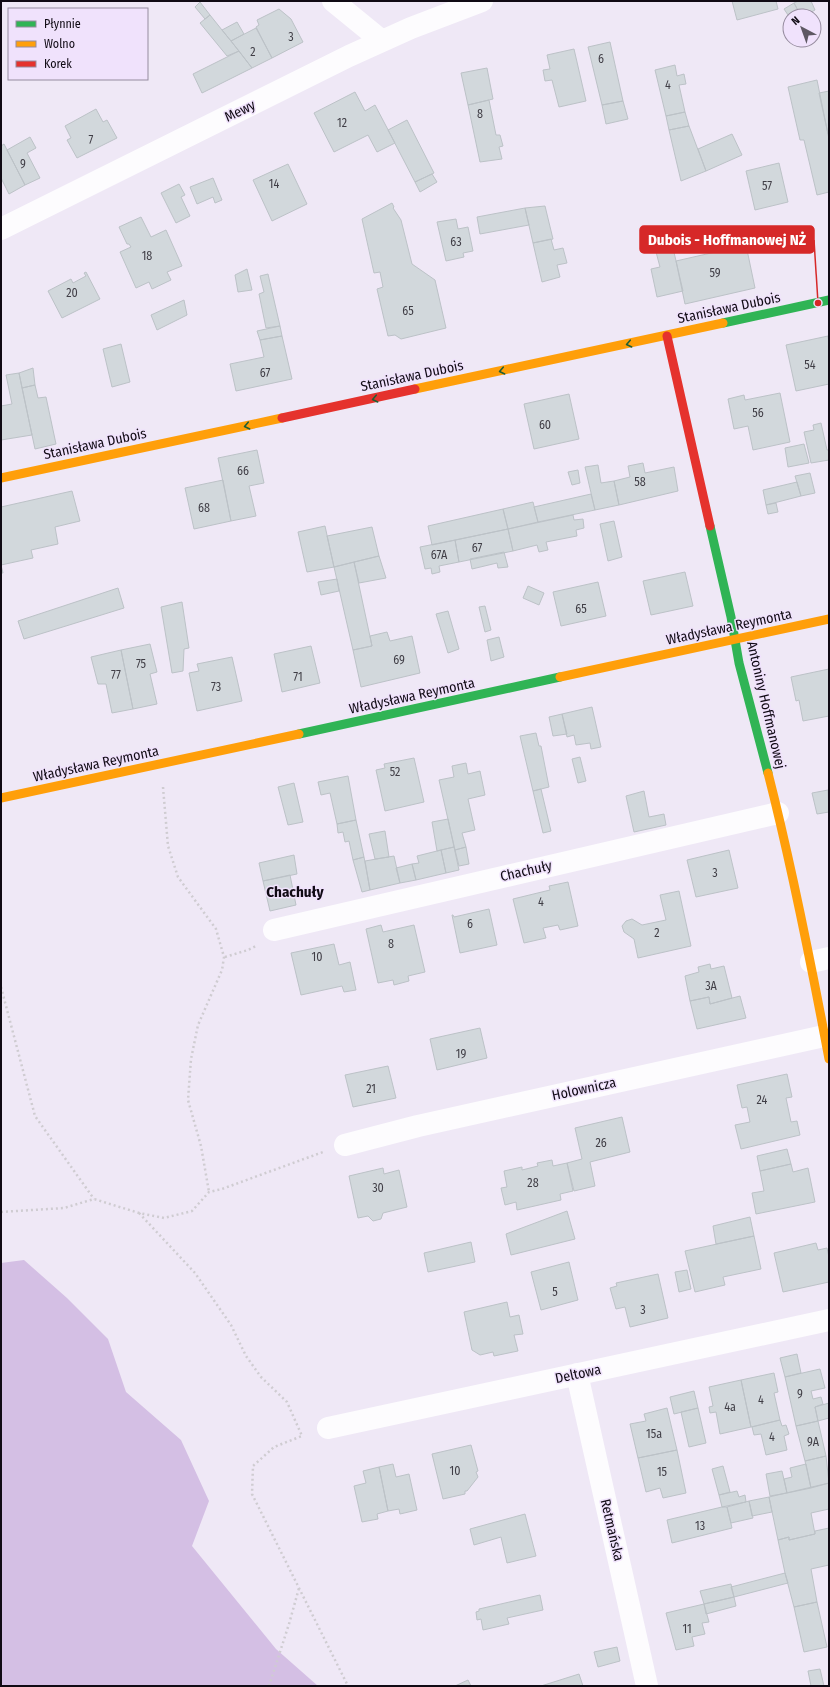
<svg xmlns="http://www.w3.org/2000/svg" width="830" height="1687" font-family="'Fira Sans Condensed',sans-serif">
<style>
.forest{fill:#d4bfe4}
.building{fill:#d2d8dc;stroke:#bcc2c7}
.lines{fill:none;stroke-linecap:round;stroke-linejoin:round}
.path{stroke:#cfccd1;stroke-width:2.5;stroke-dasharray:2 3;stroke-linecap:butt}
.street{stroke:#fdfcfe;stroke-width:22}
.fast{stroke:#30b455;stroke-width:9}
.slow{stroke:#ff9f0a;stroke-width:9}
.jam{stroke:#e5322d;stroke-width:9}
.oneway{stroke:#205f34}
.labels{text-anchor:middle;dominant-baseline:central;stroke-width:3;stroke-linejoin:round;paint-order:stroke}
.number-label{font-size:12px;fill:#403e46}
.street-label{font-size:14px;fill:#100a14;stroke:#f0e2fc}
.neighbourhood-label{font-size:15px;font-weight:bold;fill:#100a14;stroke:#f0e2fc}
.leader{fill:none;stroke:#d62828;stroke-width:1.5}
.callout-dot{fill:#d62828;stroke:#f0e2fc;stroke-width:1.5}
.callout{fill:#d62828;stroke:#d62828;stroke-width:1.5}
.callout-label{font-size:15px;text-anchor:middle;font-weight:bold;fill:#fff}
</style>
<rect width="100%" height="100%" fill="#efe8f6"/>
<path class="forest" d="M24,1260l43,38 41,41 18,53 55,48 28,61 -17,45 84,103 42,37h-315l-2,-5v-418z"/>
<path class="building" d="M732,1h44l2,8 -41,11z
M798,1h13l4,9 -11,6h-3l-7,-13z
M200,2l10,13 -5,4 -10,-12z
M794,3l7,13h-11v2l-6,-9z
M279,9l12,10 12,23 -31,16 -16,-31 3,-2 -2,-5z
M210,15l12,15 17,21 -12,5 -27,-33z
M237,22l7,12 -13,7 -9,-11z
M256,28l16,30 -20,10 -21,-27z
M610,42l13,59 -21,4 -14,-58z
M574,49l12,52 -27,6 -7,-27 -7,1 -2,-11 7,-1 -3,-14z
M239,51l13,17 -50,25 -9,-19z
M675,65l2,11 7,-2 2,10 -7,1 6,27 -19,4 -11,-46z
M487,68l6,31 -25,6 -7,-32z
M817,80l12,59v53l-12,3 -13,-55h-4l-12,-53z
M829,91v43h-1l-9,-41z
M355,92l10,19 10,-6 20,38 -18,9 -9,-17 -34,17 -20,-39z
M489,100l7,35h4l3,11 -4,1 3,12 -22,3 -12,-57z
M623,101l5,18 -22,5 -4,-19z
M96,109l7,13 4,-2 10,18 -40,20 -10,-18 4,-2 -6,-12z
M685,112l4,14 -20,4 -3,-14z
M407,120l27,53 -19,9 -27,-52z
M689,126l17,45 -25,10 -12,-51z
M732,134l10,21 -36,16 -8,-22z
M30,137l6,11 -9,5 13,25 -15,7 -18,-35z
M4,144l21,41 -16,9 -8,-16v-32z
M779,163l9,39 -33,8 -9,-39z
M288,164l19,40 -35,17 -19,-41z
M432,174l5,8 -17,10 -5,-10z
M213,178l9,22 -7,3 -2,-6 -16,7 -7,-17z
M179,184l6,11 -4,2 9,19 -14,7 -15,-30z
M392,203l2,4 -1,1 8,12 11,44 23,16 11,48 -45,11 -6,-4 -7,1 -11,-47 6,-2 -3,-15 -6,1 -12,-54z
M545,206l8,33 -20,4 -8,-35z
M525,208l4,17 -49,9 -3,-17z
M141,217l10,20 15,-7 16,36 -15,6 4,8 -19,9 -3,-7 -13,6 -16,-36 11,-5 -2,-3h-2l-8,-17z
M456,219l2,10 10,-2 5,24 -10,2 1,4 -18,4 -9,-39z
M551,239l3,11 9,-2 4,15 -10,2 3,12 -18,5 -9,-39z
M746,245l9,43 -70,16 -9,-43z
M673,248l10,43 -26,6 -6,-28 9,-2 -4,-15z
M247,269l5,21 -14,2 -3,-17z
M86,272l14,27 -38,19 -14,-27 23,-12 2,4 13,-7 -2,-3z
M268,274l12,52 -14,2 -7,-34 5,-2 -4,-16z
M184,300l3,15 -30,15 -6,-15z
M280,326l2,10 -22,4 -3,-9z
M282,336l10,43 -56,12 -6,-27 34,-7 -4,-17z
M828,336l1,7v41l-33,7 -10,-46z
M121,344l9,38 -18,5 -9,-38z
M33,368l2,17 -13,3 -3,-15z
M19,373l13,62 -31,5v-34l11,-2 -6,-29z
M35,385l3,13 8,-1 10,47 -21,5 -13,-61z
M780,393l10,49 -37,8 -5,-24 -14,3 -6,-30 16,-4 1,5z
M569,394l10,45 -45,10 -10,-45z
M821,423l6,27h2v10l-18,3 -7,-31 10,-2 -1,-5z
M804,444l5,19 -21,4 -3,-19z
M257,450l7,33 -15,3 7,30 -25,5 -13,-63z
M643,463l2,10 29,-6 4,24 -59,14 -5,-24 16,-4 -2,-11z
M598,465l3,18 13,-2 5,24 -24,5 -10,-43z
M578,470l2,13 -8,2 -4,-13z
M810,473l5,20 -14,3 -6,-20z
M223,480l8,41 -37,8 -9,-41z
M797,482l4,14 -35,9 -3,-15z
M72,491l8,30 -25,6 3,17 -27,6 2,8 -32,7 2,8h-2v-66z
M591,494l4,16 -57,12 -4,-15z
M533,502l5,20 -30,7 -5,-20z
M776,503l2,9 -10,2 -2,-9z
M503,509l5,20 -76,16 -4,-19z
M573,515l1,5 9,-1 1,9 -8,2 1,6 -31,6 2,8 -9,2 -2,-7 -24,6 -5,-22z
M614,521l8,36 -14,4 -8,-37z
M325,526l9,41 -27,5 -9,-40z
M372,527l7,29 -45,11 -7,-31z
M508,529l5,22 -54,11 -4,-22z
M455,540l4,22 -20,4 1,6 -8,2 -1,-6 -6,1 -5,-22z
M504,552l4,15 -10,1 -1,-5 -25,6 -2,-10z
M379,556l7,22 -27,5 -5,-21z
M354,562l18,84 -19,4 -19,-83z
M685,572l8,34 -42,9 -8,-34z
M337,579l2,12 -18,4 -3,-13z
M598,582l8,34 -45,10 -8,-34z
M528,586l16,7 -5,12 -16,-7z
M118,588l6,20 -100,31 -6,-18z
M182,602l7,46 -5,1 -1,22 -11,2 -11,-66z
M485,606l6,24 -6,2 -6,-25z
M448,611l11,38 -11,4 -12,-39z
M387,632l3,9 22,-5 8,37 -59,14 -8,-37 19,-4 -2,-10z
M499,637l5,20 -13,4 -4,-21z
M150,644l7,28 -7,2 7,30 -24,5 -12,-59z
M311,646l9,37 -38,9 -8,-38z
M121,650l12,59 -21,4 -6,-29h-8l-7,-27z
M232,657l10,44 -45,10 -8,-38 10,-2 -2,-7z
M829,669v47l-26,5 -4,-21 -3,1 -5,-24z
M592,707l9,40 -10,2 -1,-6 -14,2 -2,-10 -7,2 -5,-23z
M562,714l5,20 -14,2 -4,-19z
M536,733l3,13h2l8,41 -16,4 -13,-55z
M580,757l6,24 -8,2 -6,-24z
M414,758l10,44 -39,9 -9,-41 9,-2 -1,-4z
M466,763l2,11 12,-3 5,24 -17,4 7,31 -13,3 4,14 -11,3 -16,-70 15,-3 -2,-11z
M348,776l8,44 -19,4 -7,-31 -9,2 -3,-13z
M294,783l9,39 -15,3 -10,-38z
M541,789l10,42 -8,2 -10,-42z
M828,790l1,22 -12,2 -5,-21z
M644,791l5,26 15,-3 2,11 -32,7 -8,-36z
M448,819l6,28 -17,4 -5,-29z
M356,820l8,37 -11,3 -4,-19 -4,1 -2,-10 -5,1 -1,-9z
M385,831l4,26 -14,2 -6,-25z
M454,847l5,23 -13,3 -5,-23z
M466,847l3,17 -10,2 -4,-16z
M441,850l5,23 -30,7 -4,-16 7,-1 -2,-7z
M729,850l9,38 -42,9 -9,-37z
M294,855l3,19 -34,7 -4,-18z
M394,856l6,27 -30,7 -5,-29z
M364,857l6,33 -8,2 -9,-32z
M412,864l4,16 -16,3 -4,-15z
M290,875l6,30 -26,6 -7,-30z
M568,882l10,44 -18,4 -2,-5 -15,3 3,10 -22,5 -11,-44 37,-9 -1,-4z
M679,891l12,55 -53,12 -4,-19 -10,-7 -2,-6 4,-5 6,-2 10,6 24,-5 -6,-25z
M489,909l8,36 -37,8 -8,-38h1l1,2z
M381,925l2,7 31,-7 11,47 -17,4 1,5 -15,4 -1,-5 -15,3 -12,-54z
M334,944l5,21 11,-3 6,28 -12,2 -2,-6 -41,9 -10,-42z
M710,964l1,5 13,-3 8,32 -22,6 -1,-7 -19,4 -5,-25 14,-4 -1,-5z
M740,996l6,22 -49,11 -7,-28 19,-4 1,7z
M480,1028l7,30 -50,12 -7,-31z
M388,1066l8,32 -43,9 -8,-32z
M787,1074l5,23 -6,1 5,24 6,-1 3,14 -59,14 -6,-24 15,-3 -3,-15 -5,1 -5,-23z
M622,1117l8,35 -40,10 5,24 -21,5 -7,-28 15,-4 -7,-31z
M787,1149l4,15 -31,7 -3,-15z
M552,1160l1,6 14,-3 6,28 -13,3 1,6 -44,10 -1,-8 -11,3 -4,-17 6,-1 -3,-16 18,-4v3l16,-4 -1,-3z
M791,1164l2,8 15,-4 7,34 -59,12 -4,-21 12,-2 -4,-20z
M383,1168l1,6 15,-4 8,37 -24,6 -2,6 -8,2 -5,-5 -10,2 -9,-42z
M567,1211l8,28 -64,16 -5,-21z
M750,1217l4,19 -38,8 -3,-18z
M754,1236l7,33 -38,8 2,8 -30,7 -10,-41z
M471,1242l4,20 -47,10 -4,-19z
M816,1243l2,7 9,-2 2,9v25l-46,10 -9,-39z
M569,1262l9,38 -37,10 -10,-38z
M687,1270l4,19 -12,3 -4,-20z
M658,1274l10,44 -38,9 -5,-20 -9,2 -6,-21 7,-2 -1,-3z
M507,1302l3,15 9,-2 4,19 -9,1 4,16 -24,5 -1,-4 -13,3 -8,-5 -8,-38z
M797,1354l4,19 -16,4 -5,-19z
M820,1369l5,19 -14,3 2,8 8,-2 2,7 -8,3 3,14 -22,5 -11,-49z
M774,1373l4,19 -4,1 6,27 -29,7 -10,-47z
M741,1380l10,47 -31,7 -4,-22 -6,1 -1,-6 4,-1 -4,-19z
M694,1391l4,17 -24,6 -4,-17z
M829,1403v15l-11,3 -3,-14z
M667,1408l10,42 -39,8 -8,-34 16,-3 -2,-7z
M698,1408l8,35 -17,4 -8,-35z
M780,1420l2,6 4,-1 3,9 -5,2 3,14 -21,5 -5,-21 -7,1 -2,-8z
M818,1421l8,35 -21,5 -9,-35z
M471,1445l7,26 -2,1 2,5 -11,14h-2v3l-22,5 -11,-45z
M677,1450l9,43 -23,5 -3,-10 -14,4 -8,-34z
M826,1456l3,27 -18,5 -6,-27z
M393,1464l3,13 13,-3 8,36 -17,4 -1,-5 -11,2 -9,-44z
M806,1464l5,24 -24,5 -3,-14 8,-2 -2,-9z
M723,1466l7,26 -11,3 -7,-26z
M379,1467l9,44 -11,3 1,5 -16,3 -8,-36 12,-3 -3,-12z
M782,1471l5,22 -17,3 -4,-22z
M829,1483v26l-18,4 4,21 -26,6v-3l-11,3 -9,-43z
M737,1491l2,6 6,-2 1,7 -24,5 -3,-12z
M769,1497l3,15 -20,4 -3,-15z
M749,1501l4,17 -22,5 -4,-16z
M722,1507h5l5,21 -60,15 -5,-23z
M525,1514l11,42 -29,7 -6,-26 -27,8 -4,-16z
M829,1528v37l-18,4 6,33 -23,5 -9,-34 -7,-33 11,-3v3l26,-6v-3z
M785,1573l3,10 -54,14 -3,-10z
M731,1584l3,13 -30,7 -4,-13z
M540,1595l3,15 -36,8 2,6 -26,6 -2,-11 -4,1 -1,-8 3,-1v-2z
M734,1597l2,9 -30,8 -2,-10z
M817,1602l10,45 -23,5 -10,-45z
M704,1604l5,18 -7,1 3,11 -13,3 2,9 -18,4 -10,-37z
M617,1647l3,14 -22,6 -4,-15z
M820,1669l4,17h-13l-3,-15z
M579,1674l4,12h-42z
M468,1680l3,6h-16z"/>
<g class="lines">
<path class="path" d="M163,787l5,59 10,31 38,52 8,28 -2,13 -24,55 -7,34 -3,41 13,46 8,46
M225,957l23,-7 8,-4
M1,987l34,129 59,83
M1,1212l63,-4 30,-9 45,14 25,5 28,-7 17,-19 13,-3 101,-37
M139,1213l56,60 36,52 15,31 15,21 26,25 15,34 -28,11 -21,19 -1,28 96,192
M269,1686l20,-62 10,-36"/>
<path class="street" d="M333,1l49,40
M1,229l348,-173 62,-28 71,-27
M274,930l504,-117
M811,962l18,-4
M345,1145l73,-19 406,-90
M577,1374l70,312
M328,1428l501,-108"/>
<path class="fast" d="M723,323l106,-23
M710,526l21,91 8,46 29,110
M299,734l261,-57"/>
<path class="slow" d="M415,389l308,-66
M1,478l281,-60
M560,677l269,-58
M768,773c24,94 43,190 61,286
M1,798l298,-64"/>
<path class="jam" d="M667,336l43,190
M282,418l133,-29"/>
</g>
<defs><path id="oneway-chevron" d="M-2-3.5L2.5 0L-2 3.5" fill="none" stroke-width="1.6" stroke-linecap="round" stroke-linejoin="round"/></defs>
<g class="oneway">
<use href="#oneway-chevron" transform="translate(629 344) rotate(168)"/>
<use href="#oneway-chevron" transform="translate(502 371) rotate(168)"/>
<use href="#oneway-chevron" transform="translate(375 399) rotate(168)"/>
<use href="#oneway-chevron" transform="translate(247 426) rotate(168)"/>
</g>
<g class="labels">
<g class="number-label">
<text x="291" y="37">3</text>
<text x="253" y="52">2</text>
<text x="601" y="59">6</text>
<text x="668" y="85">4</text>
<text x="480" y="114">8</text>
<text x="342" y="123">12</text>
<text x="91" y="140">7</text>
<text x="23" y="164">9</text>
<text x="274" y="184">14</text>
<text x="767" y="186">57</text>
<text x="456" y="242">63</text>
<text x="147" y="256">18</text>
<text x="715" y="273">59</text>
<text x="72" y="293">20</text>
<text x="408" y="311">65</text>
<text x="810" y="365">54</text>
<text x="265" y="373">67</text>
<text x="758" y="413">56</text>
<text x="545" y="425">60</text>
<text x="243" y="471">66</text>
<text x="640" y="482">58</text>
<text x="204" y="508">68</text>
<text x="477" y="548">67</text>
<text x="439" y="555">67A</text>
<text x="581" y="609">65</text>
<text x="399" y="660">69</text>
<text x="141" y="664">75</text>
<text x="116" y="675">77</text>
<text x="298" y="677">71</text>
<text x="216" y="687">73</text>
<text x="395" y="772">52</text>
<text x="715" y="873">3</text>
<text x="541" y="902">4</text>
<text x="470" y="924">6</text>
<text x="657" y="933">2</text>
<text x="391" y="944">8</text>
<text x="317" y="957">10</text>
<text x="711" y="986">3A</text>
<text x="461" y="1054">19</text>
<text x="371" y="1089">21</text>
<text x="762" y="1100">24</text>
<text x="601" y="1143">26</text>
<text x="533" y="1183">28</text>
<text x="378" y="1188">30</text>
<text x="555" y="1292">5</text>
<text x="643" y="1310">3</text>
<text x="800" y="1394">9</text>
<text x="761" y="1400">4</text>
<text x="730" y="1407">4a</text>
<text x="654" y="1434">15a</text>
<text x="772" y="1437">4</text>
<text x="813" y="1442">9A</text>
<text x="455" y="1471">10</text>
<text x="662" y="1472">15</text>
<text x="700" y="1526">13</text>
<text x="687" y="1629">11</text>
</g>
<g class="street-label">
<text transform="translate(240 111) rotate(-26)">Mewy</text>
<text transform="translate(729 308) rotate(-12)">Stanisława Dubois</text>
<text transform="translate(412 376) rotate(-12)">Stanisława Dubois</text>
<text transform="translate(95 444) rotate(-12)">Stanisława Dubois</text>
<text transform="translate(729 627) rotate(-12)">Władysława Reymonta</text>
<text transform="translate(412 696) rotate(-12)">Władysława Reymonta</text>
<text transform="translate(766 705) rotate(77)">Antoniny Hoffmanowej</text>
<text transform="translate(96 764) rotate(-12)">Władysława Reymonta</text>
<text transform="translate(526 871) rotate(-13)">Chachuły</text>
<text transform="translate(584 1089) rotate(-12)">Holownicza</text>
<text transform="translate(578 1374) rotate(-12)">Deltowa</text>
<text transform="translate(612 1530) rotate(77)">Retmańska</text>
</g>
<g class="neighbourhood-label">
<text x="295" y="892">Chachuły</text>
</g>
</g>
<path class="leader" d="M818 303L814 240"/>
<circle class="callout-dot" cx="818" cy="303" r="4"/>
<rect class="callout" x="640" y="226" width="174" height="27" rx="4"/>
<g class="callout-label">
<text x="727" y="245">Dubois - Hoffmanowej NŻ</text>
</g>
<rect width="830" height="1687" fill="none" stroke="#100a14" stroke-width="4"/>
<rect x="8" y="8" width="140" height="72" fill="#f0e2fc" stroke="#968c9f"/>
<rect x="16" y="21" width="20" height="6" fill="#30b455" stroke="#968c9f"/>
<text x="44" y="28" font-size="12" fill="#100a14">Płynnie</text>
<rect x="16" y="41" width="20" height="6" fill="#ff9f0a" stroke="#968c9f"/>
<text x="44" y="48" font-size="12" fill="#100a14">Wolno</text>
<rect x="16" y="61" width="20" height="6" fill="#e5322d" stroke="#968c9f"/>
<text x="44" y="68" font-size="12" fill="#100a14">Korek</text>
<g transform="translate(802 28) rotate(319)"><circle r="19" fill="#f0e2fc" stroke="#968c9f"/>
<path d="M0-3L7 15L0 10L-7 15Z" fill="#5e5863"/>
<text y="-6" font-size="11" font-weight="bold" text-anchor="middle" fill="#100a14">N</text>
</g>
</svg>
